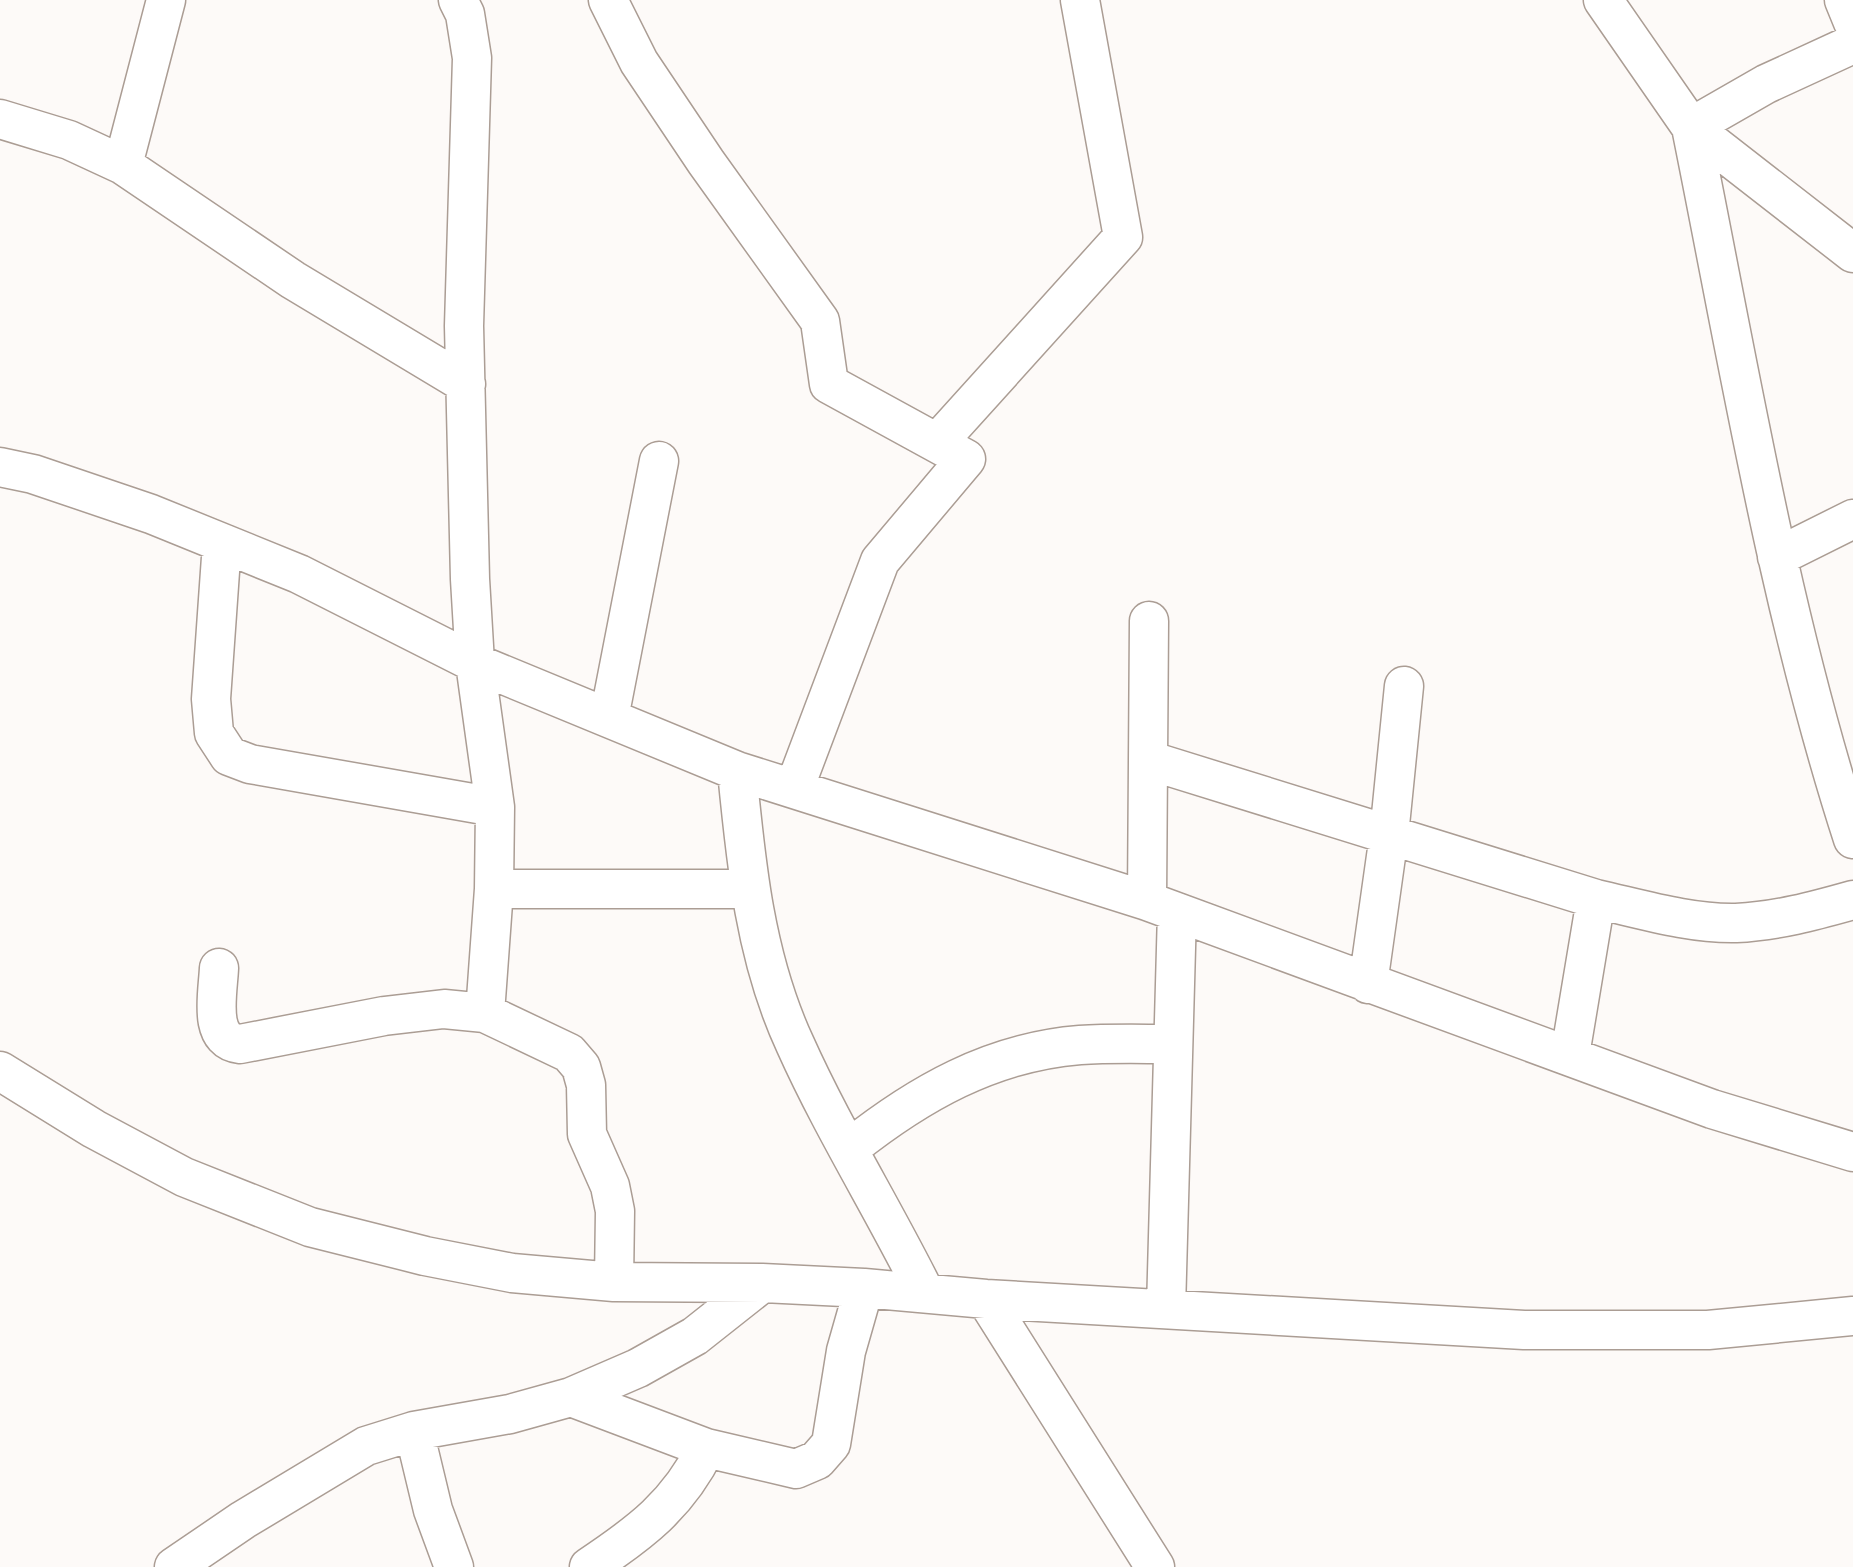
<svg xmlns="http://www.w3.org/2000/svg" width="1853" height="1567" font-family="Barlow,sans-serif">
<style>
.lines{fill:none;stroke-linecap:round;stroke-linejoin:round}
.minor-casing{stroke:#ab9d94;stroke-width:41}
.minor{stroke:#fff;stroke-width:38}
</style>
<rect width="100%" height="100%" fill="#fdfaf8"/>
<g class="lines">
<g class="minor-casing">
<path id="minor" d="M458,0l7,14 7,44 -8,268 6,253 5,84 20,144 -1,82 -9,124
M608,0l31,62 67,100 114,159 9,63 137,75 -86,102 -86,228
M1603,0l88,127 162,126
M1844,0l9,22
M1853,44l-87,40 -75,43c48,238 87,480 162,712
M0,119l69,21 54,25 170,115 173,104
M123,165l43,-165
M937,443l186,-206 -43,-237
M0,467l33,7 118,40 148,60 176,89 262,108 410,130 565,208 141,43
M222,543l-11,156 3,34 15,23 21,8 245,43
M1777,557l76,-38
M609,718l50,-257
M1148,760l448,139c45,10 94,25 140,24 41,-2 78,-12 117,-23
M737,771c9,93 18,187 58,273 38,85 89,166 130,249
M494,889h254
M1147,901l2,-280
M219,968c-1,25 -12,73 21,76l144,-28 60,-7 41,4 84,40 12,14 5,18 1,49 23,52 5,25 -1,71
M1368,984l21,-149 15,-149
M1570,1055l26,-156
M0,1071l94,58 90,48 126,50 115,29 87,17 102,9 148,1 102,5 122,11 538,31h184l145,-14
M850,1148c68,-54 141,-96 230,-103 30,-2 61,-1 91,-1
M986,1299l169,268
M1166,1309l11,-397
M571,1397l135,51 90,21 21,-9 14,-16 15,-93 18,-63
M414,1431l19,79 21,57
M174,1567l69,-47 123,-74 48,-15 96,-17 61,-17 67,-29 57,-32 67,-53
M589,1567c51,-34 89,-62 117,-119"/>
</g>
<use href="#minor" class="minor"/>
</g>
</svg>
